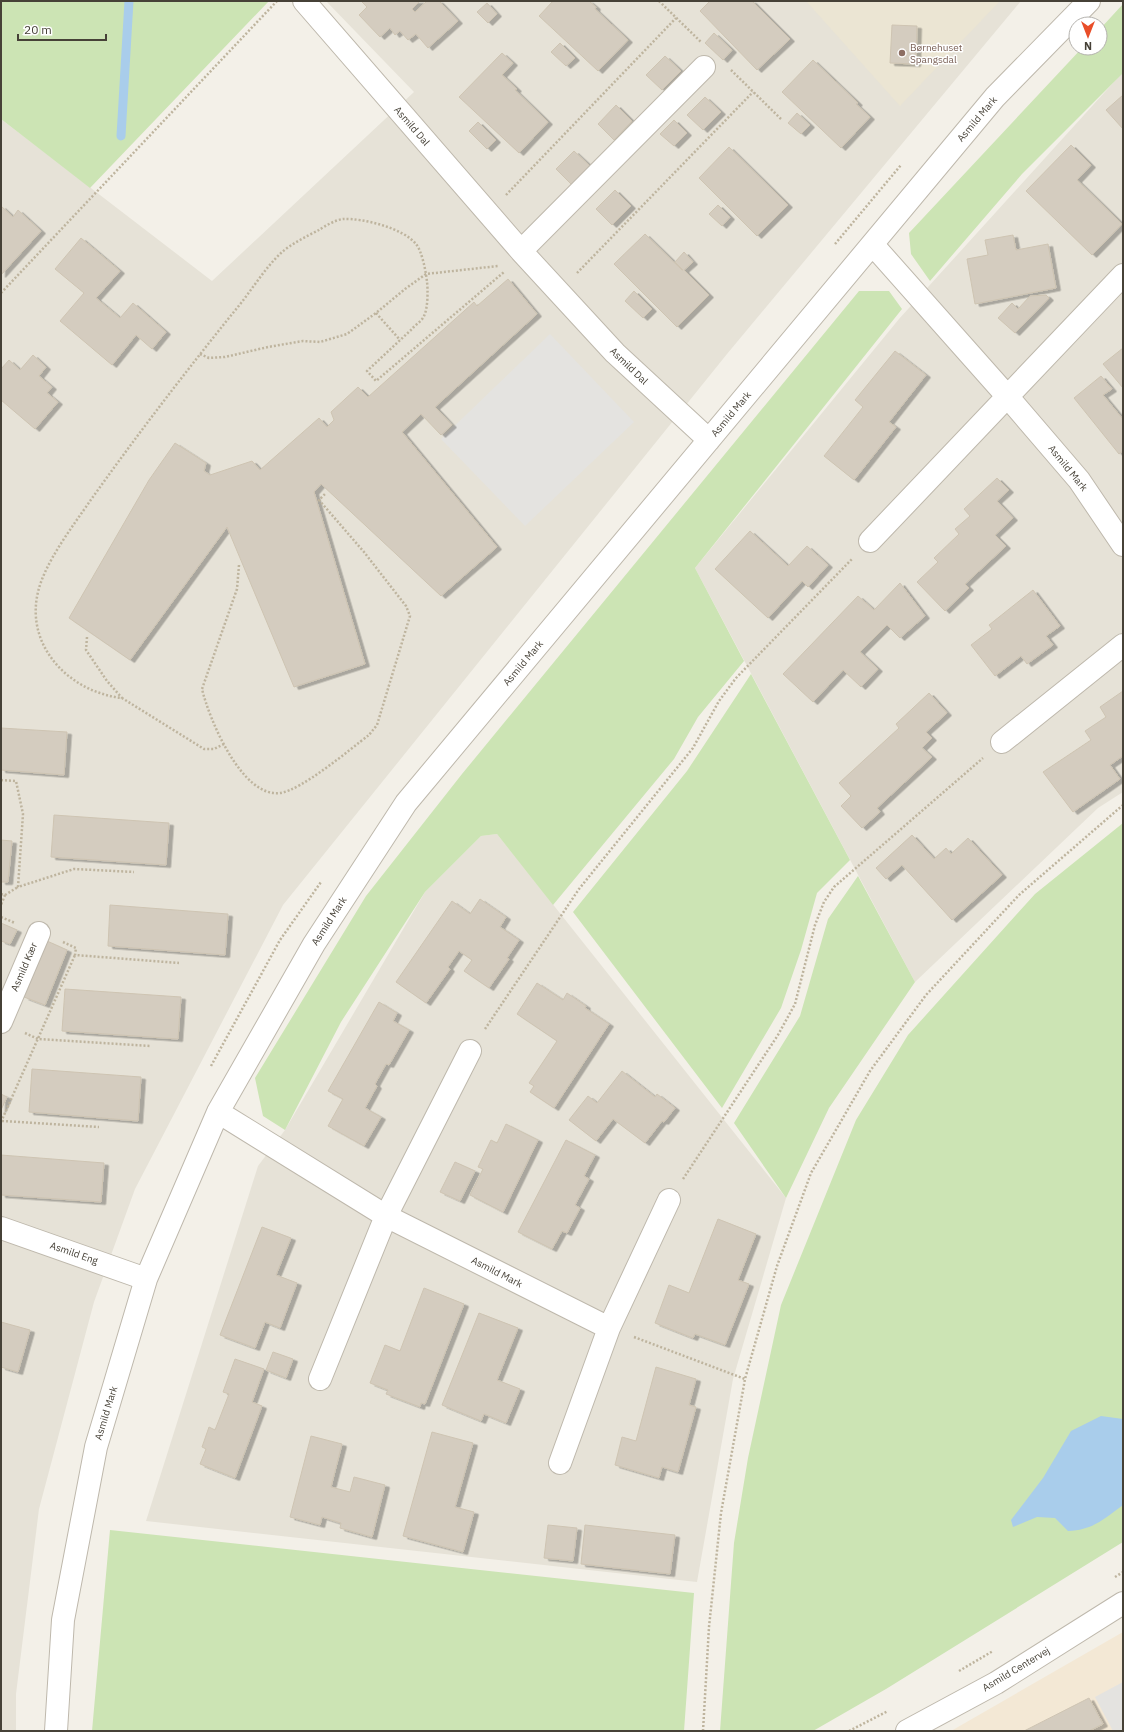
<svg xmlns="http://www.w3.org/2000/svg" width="1124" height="1732" font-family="'IBM Plex Sans',sans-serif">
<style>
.residential{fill:#e6e2d7}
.commercial{fill:#f3e8d5}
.education{fill:#ebe5d3}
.green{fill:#cce4b4}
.parking{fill:#e4e3e0}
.water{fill:#a9cdeb}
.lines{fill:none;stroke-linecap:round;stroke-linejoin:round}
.stream{stroke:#a9cdeb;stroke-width:9}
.building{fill:#d4ccbf;stroke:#cec4b2;filter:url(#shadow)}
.minor-casing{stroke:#beb8ac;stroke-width:24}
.tertiary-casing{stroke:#beb8ac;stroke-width:24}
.path{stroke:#beb49e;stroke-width:2.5;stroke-dasharray:2 2;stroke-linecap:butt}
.minor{stroke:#fff;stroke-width:22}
.tertiary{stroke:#fff;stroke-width:22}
.education-dot{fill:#8d6e63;stroke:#fff;stroke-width:1.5}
.labels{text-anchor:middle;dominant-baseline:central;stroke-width:3;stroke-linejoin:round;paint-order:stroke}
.education-label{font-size:10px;fill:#785e54;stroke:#fff;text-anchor:start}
.street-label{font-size:10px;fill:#464137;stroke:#fff}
</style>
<defs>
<filter id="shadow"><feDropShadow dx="4.5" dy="2.5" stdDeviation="0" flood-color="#0004"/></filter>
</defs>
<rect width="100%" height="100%" fill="#f3f0e8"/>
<path class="residential" d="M326,1h695l-294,353 -444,551 -148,284 -41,113 -55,207 -23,185v37h-15v-1612l211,162 202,-189z
M1123,72v720l-25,16 -183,174 -220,-414 204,-249z
M497,834l289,364 -53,181 -36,203 -551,-61 112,-355 27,-36 140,-238 56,-56z"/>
<path class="commercial" d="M1123,1632v99h-172z"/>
<path class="education" d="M806,1h194l-100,105z"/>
<path class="green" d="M1,1h268l-179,187 -89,-69z
M1123,4v69l-101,101 -92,107 -19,-27 -2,-21 173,-185h18v-19z
M859,291h30l13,18 -207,259 49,93 -46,56 -24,42 -121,146 -56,-71 -16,2 -56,56 -84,130 -56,108 -22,-14 -8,-38 111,-182 96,-122z
M751,674l99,186 -33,33 -16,57 -20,58 -59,100 -149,-196 114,-141z
M1123,823v719l-237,147 -73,42h-93l14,-188 14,-85 33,-153 75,-185 52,-85 127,-141z
M858,876l57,106 -86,126 -43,90 -52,-75 66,-107 28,-97z
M110,1530l584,63 -10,138h-592z"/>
<path class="parking" d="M550,334l84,88 -109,104 -84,-87z
M1123,1682v49h-10l-18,-34z"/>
<path class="water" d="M1101,1416l22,3v86c-19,14 -30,25 -55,26l-13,-13 -18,-1 -24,10 -2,-7 32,-42 28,-47z"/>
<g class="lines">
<path class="stream" d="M121,136l8,-135"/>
</g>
<path class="building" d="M361,1h59l-8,8 3,3 12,-11h12l19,20 -30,27 -12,-14 -8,6 -8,-9 -5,4 -5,-7 -10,9 -21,-22 8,-8z
M553,1h36l7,6 -1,2 33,31 -30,31 -59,-55z
M710,1h42l38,38 -33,31 -57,-59z
M487,3l10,11 -9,9 -11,-11z
M892,25l25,1 -1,38 -26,-1z
M714,33l18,17 -9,10 -18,-17z
M560,43l15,15 -9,8 -15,-14z
M502,53l11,10 -11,12 15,14 -2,1 33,32 -29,31 -60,-56z
M665,56l16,15 -19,19 -16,-15z
M813,60l45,43 -2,1 14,13 -29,31 -59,-56z
M1123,95v34l-17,-19z
M705,97l16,15 -18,18 -16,-15z
M616,105l16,16 -18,19 -16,-16z
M797,113l13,12 -9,9 -13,-11z
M674,120l13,13 -13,13 -14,-12z
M478,122l18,18 -9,9 -18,-18z
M1071,145l20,20 -14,15 45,44 -30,31 -66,-64z
M729,147l59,58 -31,31 -58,-58z
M574,151l16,15 -18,19 -16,-16z
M615,190l16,16 -19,19 -16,-16z
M718,205l12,12 -8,9 -13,-12z
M1,206l12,11 5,-7 23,21 -40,44z
M645,234l37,36h1l-8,-8 9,-10 9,10 -9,8 25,25 -32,32 -63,-63z
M1013,235l3,15 32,-6 8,44 -81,16 -8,-45 21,-4 -3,-15z
M81,238l39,33 -24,27 24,20 13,-15 33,29 -14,17 -16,-14 -24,30 -52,-44 24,-28 -29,-24z
M508,279l29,35 -102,93 17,18 -11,10 -20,-21 -19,18 95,115 -56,49 -120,-112 -7,8 51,172 -71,23 -67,-160 -97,133 -61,-42 80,-138 26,-37 31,20 -2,8 6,4 42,-14 8,9 59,-52 8,9 7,-7 -3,-8 27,-25 10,10 106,-95 3,4z
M634,291l18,18 -9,9 -18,-17z
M1046,295l3,3 -34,35 -17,-15 14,-15 6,6 12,-13z
M1123,348v40l-20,-24z
M895,351l31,24 -37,47 7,5 -42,53 -30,-24 39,-49 -8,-7z
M33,355l13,12 -7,9 13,11 -5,6 11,9 -23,27 -34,-29v-31l8,-9 11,10z
M1101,376l11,13 -9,6 19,23 1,-1v34l-4,3 -45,-56z
M997,478l12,12 -12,11 16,17 -18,17 11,11 -41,38 4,4 -24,23 -28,-29 21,-20 -4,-4 25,-24 -4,-5 15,-13 -6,-7z
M750,531l38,35 19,-20 21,19 -20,22 -6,-6 -34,37 -53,-49z
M900,583l25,33 -25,22 -13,-13 -27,27 18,17 -17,18 -18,-17 -30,32 -30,-28 75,-78 16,14z
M1033,590l27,36 -14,10 7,9 -26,19 -6,-8 -26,20 -24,-31 21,-16 -3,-4z
M1123,691v65l-13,9 10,14 -47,33 -30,-40 48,-32 -6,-9 21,-14 -6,-10z
M929,693l18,20 -21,19 6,6 -10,10 10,9 -55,51 3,4 -18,16 -21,-22 10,-10 -12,-13 60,-55 -3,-4z
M1,728l66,4 -3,43 -63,-5z
M54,815l115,8 -3,42 -115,-8z
M912,835l22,24 12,-11 5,6 17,-16 34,37 -50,45 -50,-55 -16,14 -10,-11z
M1,840l11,1 -4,41h-7z
M480,899l26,18 -6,10 19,13 -12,18 2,1 -20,29 -25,-17 8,-11 -13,-9 -11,16 2,2 -24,34 -30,-21 56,-81 18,13z
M110,905l118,9 -3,41 -117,-9z
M1,923l16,7 -7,14 -9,-3z
M47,941l20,9 -22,55 -21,-8z
M537,983l26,17 4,-7 19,13 -1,2 24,16 -55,84 -24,-16 4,-6 -5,-3 28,-42 -40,-27z
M65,989l116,8 -3,42 -116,-8z
M379,1002l18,11 -4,8 16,9 -20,35 -3,-1 -11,20 2,2 -12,22 16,9 -17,29 -36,-20 15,-27 -15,-8z
M32,1069l109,8 -3,44 -109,-9z
M622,1071l33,26 2,-3 18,14 -11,14 -2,-1 -17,22 -32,-24 -17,22 -27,-21 19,-24 9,7z
M1,1094l6,3 -6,13z
M506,1124l32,16 -35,72 -33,-17 13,-26 -5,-2 13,-27 6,3z
M566,1140l29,15 -11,21 5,3 -14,26 5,3 -13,25 -5,-2 -10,18 -34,-17z
M1,1155l103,8 -3,39 -100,-7z
M455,1162l20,9 -15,30 -20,-9z
M718,1219l38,15 -18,46 11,4 -24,61 -30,-11 -2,4 -38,-15 14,-38 20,8z
M262,1227l29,11 -15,37 21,8 -17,45 -15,-6 -10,26 -35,-13z
M424,1288l40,16 -39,100 -4,-1 -1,4 -34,-13 2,-4 -18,-7 15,-38 15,6z
M479,1313l39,15 -21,52 23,9 -14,34 -22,-9 -3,7 -39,-16z
M1,1322l29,8 -12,42 -17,-5z
M273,1352l20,7 -7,19 -20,-8z
M235,1359l29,10 -12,33 10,4 -27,72 -35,-14 6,-15 -4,-2 7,-20 6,3 14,-36 -6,-2z
M656,1367l40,12 -7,26 7,2 -18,65 -16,-5 -3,11 -44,-13 7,-28 14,4z
M432,1432l41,11 -18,64 19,5 -11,40 -60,-16z
M311,1436l31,8 -11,43 19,5 4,-15 31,8 -13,52 -32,-9 1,-5 -19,-6 -2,8 -30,-8z
M548,1525l29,3 -4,33 -29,-3z
M585,1525l90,10 -5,39 -89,-10z
M1089,1698l14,26 -14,7h-65z"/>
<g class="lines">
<g class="minor-casing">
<path id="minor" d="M304,1l217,250 94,102 94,87
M873,245l134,151 72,84 44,65
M521,251l183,-184
M870,541l253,-266
M1002,742l121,-97
M1,1022l38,-89
M218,1112l168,104 223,112
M1,1228l145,51
M320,1379l66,-163 84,-165
M560,1463l49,-135 60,-128
M56,1731l7,-111 33,-173 50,-168 72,-167 96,-168 92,-141 589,-706 94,-96"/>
</g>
<g class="tertiary-casing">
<path id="tertiary" d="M907,1731l89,-48 127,-80"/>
</g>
<path class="path" d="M659,1l42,41
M731,70l50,49
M506,195l170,-177
M835,244l66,-79
M577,273l176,-181
M1,293l276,-292
M376,313l24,27
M200,354l9,4 16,-1 43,-10 35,-6 17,1 27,-8 29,-21 29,-24 21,-15 72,-8
M239,565l-2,24 -35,100c7,30 40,109 78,104 22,-3 69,-43 89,-58l8,-10 33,-109 -4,-10 -42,-54 -45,-52 7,-7
M87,637l-1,13 21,31 15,17
M224,744l-10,5h-10l-82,-51c-53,-6 -97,-52 -84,-106 7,-30 35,-66 52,-91 47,-66 96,-130 147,-193 15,-18 27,-39 44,-55 10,-9 26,-17 38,-23 6,-4 16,-10 24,-11 20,-1 60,9 73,25 6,7 10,28 11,38 1,8 1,26 -3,34 -2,5 -9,9 -12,13 -15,14 -30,28 -45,42l9,10 128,-109
M1,780l15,1 7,33 -5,73 56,-18 60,3
M1,894l4,1 -4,10
M5,895l13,-8
M1,917l14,6
M63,942l13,6 -1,7 104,8
M485,1029l94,-140 114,-141 26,-47 17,-23 116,-119
M25,1033l13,6 113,7
M211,1066l69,-126 41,-58
M2,1121l97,6
M1,1122l74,-167
M683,1179l95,-144 17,-31 20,-79 9,-23 10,-15 149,-129
M634,1337l111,42
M1115,1577l8,-5
M959,1671l34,-20
M703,1731l6,-104 12,-114 24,-134 32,-113 34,-93 59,-102 56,-76 93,-100 104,-90
M849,1731l39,-20"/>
<use href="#minor" class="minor"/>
<use href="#tertiary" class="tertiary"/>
</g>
<circle class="education-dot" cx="902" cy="53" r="4"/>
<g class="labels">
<g class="education-label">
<text x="910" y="47">Børnehuset<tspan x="910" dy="12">Spangsdal</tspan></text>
</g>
<g class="street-label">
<text transform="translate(977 119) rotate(-50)">Asmild Mark</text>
<text transform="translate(412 126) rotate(49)">Asmild Dal</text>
<text transform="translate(629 366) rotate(44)">Asmild Dal</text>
<text transform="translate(731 414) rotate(-50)">Asmild Mark</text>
<text transform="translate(1068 468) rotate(51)">Asmild Mark</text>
<text transform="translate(523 663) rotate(-50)">Asmild Mark</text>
<text transform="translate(329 921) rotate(-57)">Asmild Mark</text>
<text transform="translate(24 967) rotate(-67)">Asmild Kær</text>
<text transform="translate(74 1253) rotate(19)">Asmild Eng</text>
<text transform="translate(497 1272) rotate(27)">Asmild Mark</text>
<text transform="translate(106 1413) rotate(-73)">Asmild Mark</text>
<text transform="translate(1016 1669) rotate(-31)">Asmild Centervej</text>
</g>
</g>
<rect width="1124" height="1732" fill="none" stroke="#464137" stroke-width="4"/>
<g transform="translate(1088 36) rotate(180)"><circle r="19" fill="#ffffff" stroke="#b5b3af"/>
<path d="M0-3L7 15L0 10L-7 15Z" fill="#e94e29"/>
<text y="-6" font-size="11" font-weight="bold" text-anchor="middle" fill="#464137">N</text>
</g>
<path d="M18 34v6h88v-6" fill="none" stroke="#464137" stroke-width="2"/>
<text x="24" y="34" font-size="12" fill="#464137" stroke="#ffffff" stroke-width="3" paint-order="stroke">20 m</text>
</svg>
